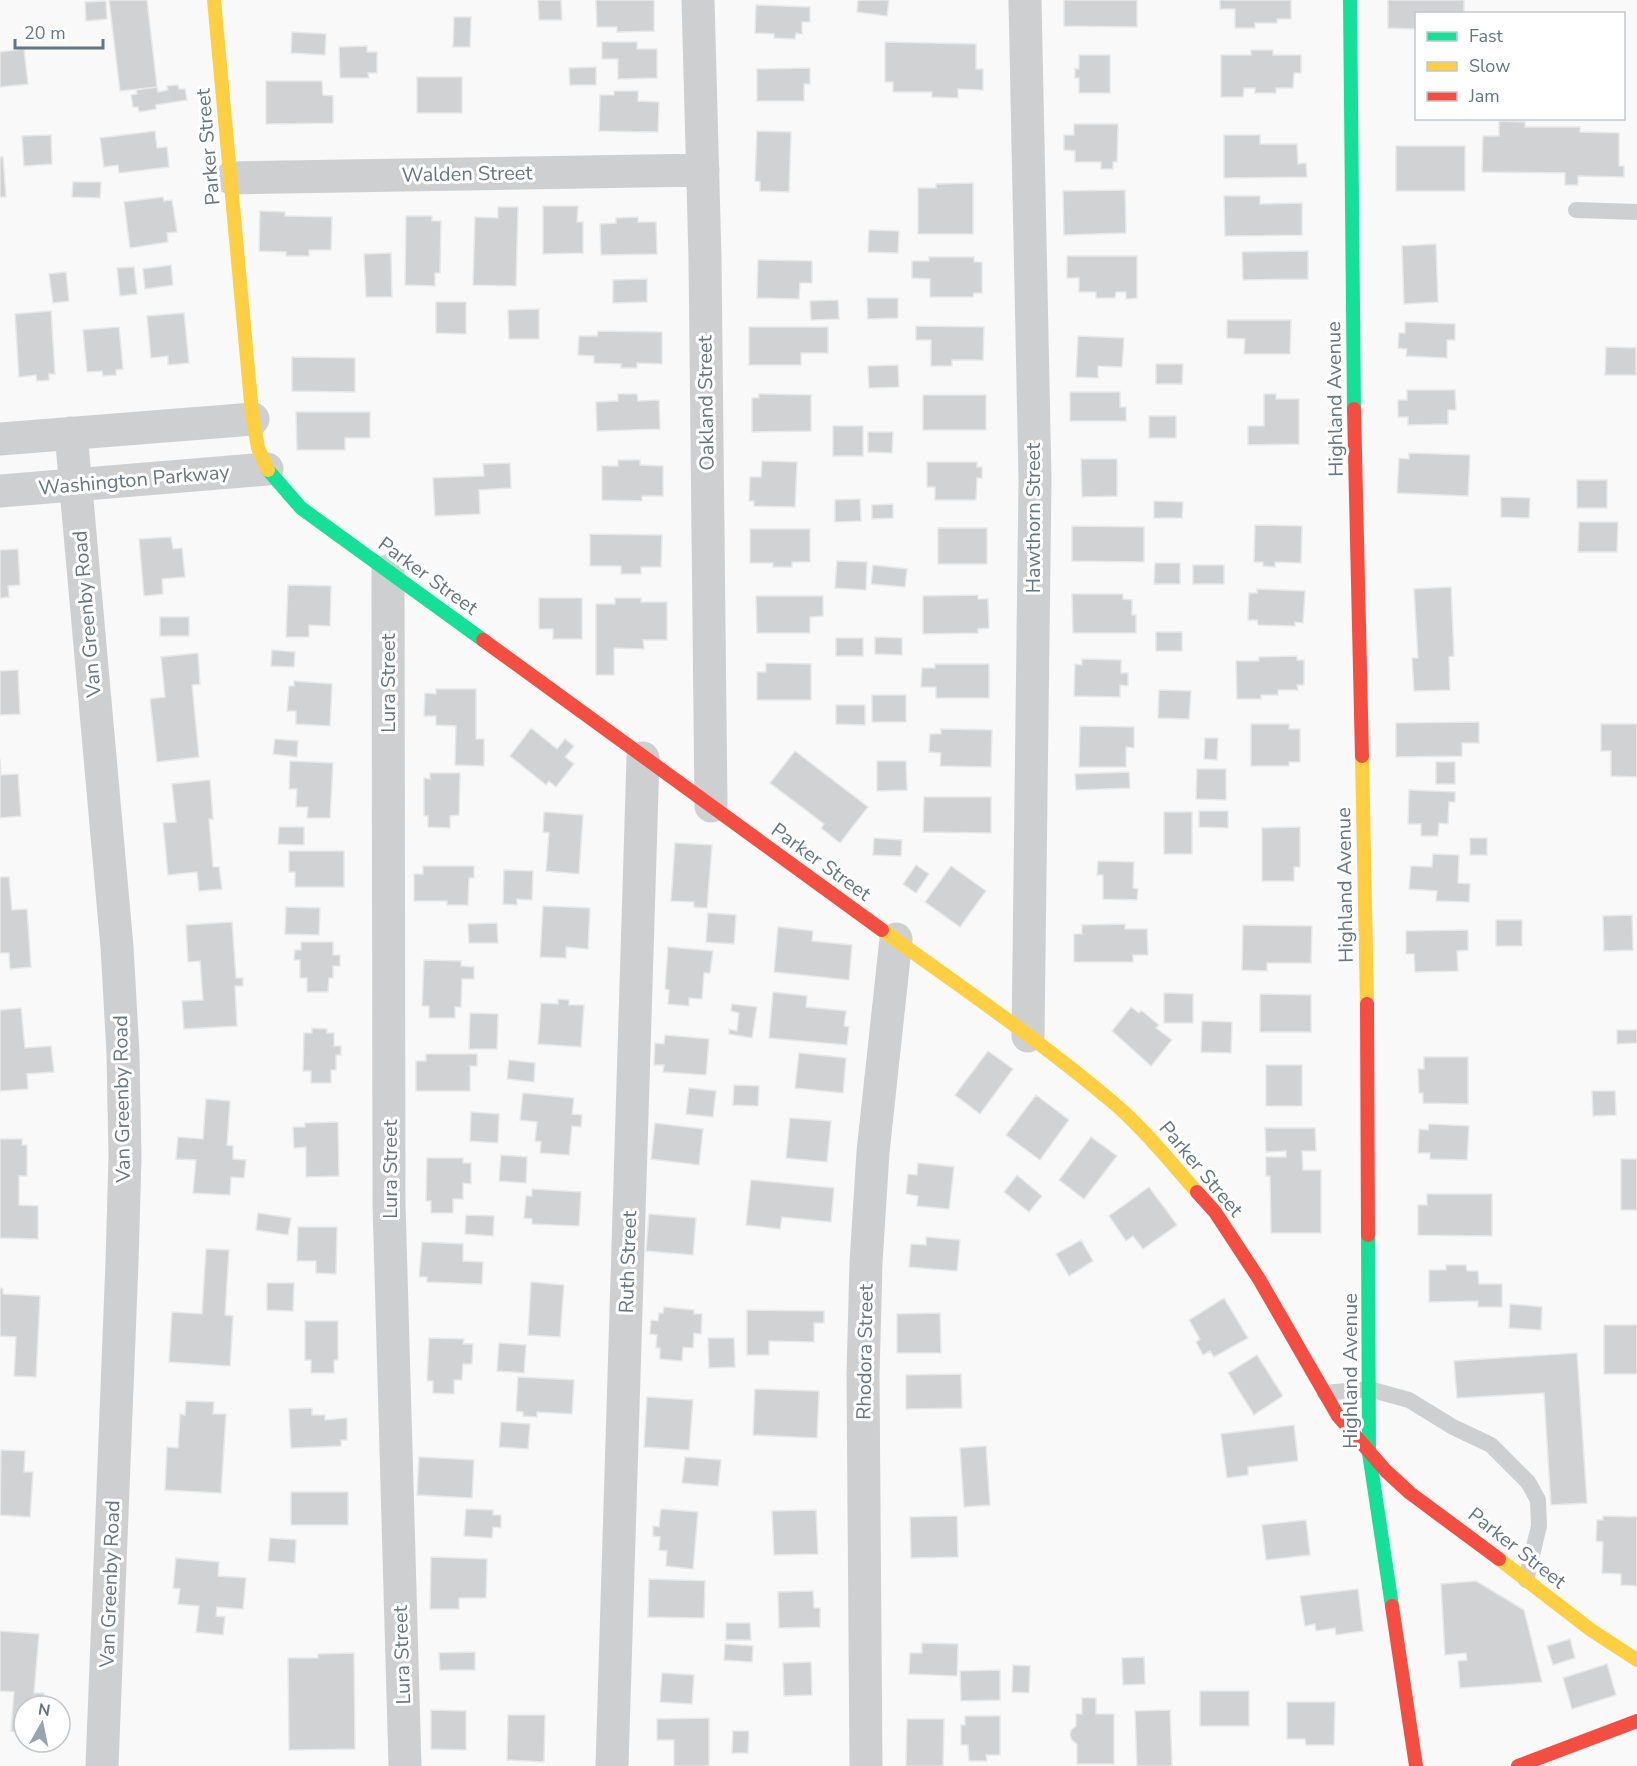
<svg xmlns="http://www.w3.org/2000/svg" width="1637" height="1766" font-family="'Nunito Sans',sans-serif">
<style>
.building{fill:#d0d2d3;stroke:#e8e8e8;stroke-width:1.5}
.lines{fill:none;stroke-linecap:round;stroke-linejoin:round}
.lane{stroke:#cecfd0;stroke-width:16}
.street{stroke:#cecfd0;stroke-width:33}
.fast{stroke:#16e098;stroke-width:14}
.slow{stroke:#ffcf43;stroke-width:14}
.jam{stroke:#f24e42;stroke-width:14}
.labels{text-anchor:middle;dominant-baseline:central;stroke-width:6;stroke-linejoin:round;paint-order:stroke}
.street-label{font-size:20px;fill:#657683;stroke:#fff}
</style>
<rect width="100%" height="100%" fill="#f9f9f9"/>
<path class="building" d="M109,0h38l10,87 -37,4z
M538,0h23l1,20h-23z
M596,0h58v31l-37,1v-5h-20z
M858,0h31l-2,16 -30,-4z
M1064,0h73v27l-73,-1z
M1220,0h71v19h-14v4h-22v5h-20v-19h-15z
M1388,0h76v14h-48v15l-28,-1z
M106,1l1,18 -21,2 -1,-19z
M756,5l54,2v15h-8v12l-6,-1 -1,6 -21,-1v-4l-19,-1z
M454,17h17l-1,30h-17z
M292,32l34,2 -1,21 -34,-2z
M602,42h35v7h20v29l-39,1v-20h-16z
M885,42l91,2v25h7v21l-25,-1v9l-26,-1v-5h-39v-10h-8z
M367,46v6h10v21h-9l1,5h-29l-1,-31z
M24,49l4,35 -28,3v-35z
M1251,50h22v5h28v18h-7l-1,15h-17v5h-21v-5h-11l-1,9h-22v-42h30z
M1079,55h31v38h-31v-15h-4v-9h4z
M596,67v18h-26l-1,-17z
M810,68v16h-6v17h-47v-32z
M417,77h45v36h-45z
M266,81h56l1,14 10,1v27l-67,1z
M178,85l1,4h6l2,11 -31,5v4l-17,3 -1,-5h-5l-2,-12 6,-1 -1,-4 21,-3 1,5 10,-2 -1,-4z
M614,91h24v10l21,1 -1,30 -59,-1 1,-36h14z
M1499,121l26,1v5h55v5l39,1v33h5v11l-46,-1v9h-13v-12l-83,-1 1,-36h16z
M1074,124h44l-1,38h-4v7h-12v-7h-26v-11l-11,-1v-15h10z
M155,131l2,17 10,-1 2,20 -50,6 -1,-8 -14,2 -4,-29z
M757,131l34,1 -2,60 -29,-1v-9l-5,-1z
M51,135l1,29 -28,2 -2,-30z
M1224,135h36v9h37l1,20 8,-1 1,14 -83,1z
M1396,146h69v45h-69z
M0,157h3l3,40h-6z
M73,182h28l-1,16 -28,-1z
M973,183v51h-55v-46h18v-4z
M1125,190l1,43 -62,2 -1,-44z
M1224,196h36v8l42,-1v32l-77,1z
M163,197l1,4 8,-1 5,32 -10,1 1,9 -38,6 -6,-46z
M543,206h35l-1,16h6v31l-40,1z
M498,207h20l-2,79 -43,-1 2,-68 23,1z
M260,211l25,1v4l47,1 -1,33h-22v6h-23v-4l-27,-1z
M406,216h26v5h9l-1,52h-5v13l-30,-1z
M638,217v5h18l1,32 -56,1 -1,-31 16,-1v-5z
M869,230l30,1 -1,22 -30,-1z
M1436,244l2,58 -34,2 -2,-58z
M1308,251v28l-65,1 -1,-28z
M391,253l1,44h-26l-2,-43z
M1067,256h70v42l-11,1v-7h-10l-1,6h-19v-6h-17v-14h-12z
M929,257h45v5h8v31h-8l-1,4h-43v-18l-18,-1v-17h17z
M758,260l54,1v22h-12l-1,16 -42,-1z
M171,265l2,20 -28,4 -2,-20z
M134,267l3,27 -17,2 -3,-28z
M66,272l3,29 -16,2 -4,-29z
M647,279v23l-34,1v-23z
M867,298h31v20l-30,1z
M838,300l1,19 -28,1 -1,-19z
M436,302h30v32l-30,-1z
M539,309v30h-30l-1,-29z
M51,311l4,63h-6v6l-12,1 -1,-6 -17,2 -4,-63z
M184,313l5,50 -21,2v-9l-17,2 -4,-42z
M1227,320h64l-1,34h-46l1,-15 -18,-1z
M1405,322l50,2v16h-8v18l-41,-2 1,-7 -9,-1 1,-15h6z
M916,326l68,1 -1,33h-31v6h-21v-26h-15z
M119,327l4,42 -7,1v5l-13,1 -1,-5 -15,1 -4,-42z
M749,327h79v26h-27v12h-52z
M598,331l64,1v32l-25,-1v5h-16v-4l-27,-1v-7l-16,-1 1,-19h18z
M1078,336l46,2 -2,29 -24,-1v12l-22,-1z
M1606,347l30,1v27h-31z
M292,357l63,1v34l-63,-1z
M1156,364h27l-1,20h-26z
M898,365l1,22 -30,1 -1,-22z
M1407,390h48l1,20h-8v14l-40,1v-8h-10v-17h9z
M1070,392h50v15h6v14h-56z
M618,394h19l1,7 21,-1 1,29 -63,2 -1,-29 22,-1z
M759,394l52,1v36l-59,1v-34h7z
M1264,394h12v5h23v45l-51,1v-19h16z
M923,395h63v35h-63z
M296,412h74v26h-25v12h-48z
M1149,416h27v22h-27z
M833,426h30v30h-30z
M868,432h25l-1,21 -24,-1z
M1409,453l61,2 -2,41 -71,-3 2,-35 10,1z
M1081,459h36v37l-35,1z
M618,460h22v5l23,1v30h-21v5l-40,-1v-34h16z
M762,461l35,1 -2,45 -41,-1v-5h-5l1,-24h11z
M927,462h50v5h5v11h-5l-1,22h-41v-13h-8z
M510,463l1,25 -32,2 1,24 -45,2 -2,-38 51,-2 -1,-12z
M1577,480h30v28h-30z
M1501,497l29,1 -1,20 -28,-1z
M860,499l1,22 -26,1v-22z
M1154,501l29,1 -1,16h-28z
M893,504v14l-21,1v-14z
M1579,522h39l-1,30h-39z
M1255,525l47,1 -1,37 -26,-1v5l-12,-1v-4h-9z
M1072,526l72,1v35l-72,-1z
M938,528h49v36h-49z
M750,529h60v33h-18v5h-19v-4h-23z
M590,534l72,1 -1,32h-20v7h-20v-8h-31z
M171,537l2,12 9,-1 3,29 -23,2 1,15 -19,2 -5,-57z
M18,549l2,36 -12,1 1,11 -9,1v-48z
M837,561l30,1 -1,28 -31,-2z
M1155,563h25v21h-26z
M873,565l34,4 -2,18 -34,-3z
M1193,565h31v19h-31z
M288,585l43,1 -1,40 -21,-1v12h-23z
M1451,587l3,69 -5,1 1,33 -36,1 -2,-33h6l-4,-69z
M1257,589l48,2 -2,32 -8,-1v4l-37,-1 -1,-5h-9l1,-27h8z
M1072,594h51v5l9,1v15h4v18h-63z
M978,595v4h10l1,29 -11,1v4l-55,1v-38z
M756,596h67v20l-13,1v16h-53z
M539,598h43v41h-29v-10h-14z
M615,598h26v4h26v38h-24l1,9 -30,-1v27h-18v-71h19z
M160,617h29v19h-29z
M1156,632h26v19h-26z
M875,637l27,1v17l-27,-1z
M836,638h27v18h-27z
M272,650l23,2 -1,15 -23,-1z
M198,653l2,31 -8,1 7,72 -42,5 -7,-63 15,-2 -4,-40z
M1297,656v4h7v25h-7l1,5h-20v5h-17v4h-24l-1,-38h23v-4z
M1082,659l39,1v13h7v13l-8,-1v12l-46,-1 1,-32 7,1z
M766,663l45,1v36h-54v-28h9z
M935,664h54v34h-53v-11h-15l1,-19h13z
M18,670l2,44 -20,1v-44z
M294,681l38,3 -2,42 -34,-2v-13h-9l2,-25h5z
M436,689h40v50h8v27l-29,-1 1,-39 -20,-1v-9h-12l1,-23 11,1z
M1159,690l32,1 -2,28 -31,-1z
M872,695h34v27h-34z
M836,705h29v20l-29,-1z
M1479,722v21h-17v13l-66,1v-34z
M1251,724h38v5h11v33h-11v4h-38z
M1601,724h36v53l-26,-1v-25h-10z
M1080,726l54,1v21l-8,-1v20h-47z
M531,728l26,21 8,-10 9,7 -9,11 9,7 -18,23 -7,-6 -3,4 -36,-29z
M941,729l51,1 -1,37 -51,-1 1,-13 -12,-1 1,-18h11z
M1205,738h13l-1,22 -13,-1z
M275,739l23,2 -1,16 -24,-3z
M795,751l73,56 -28,36 -19,-15 3,-4 -54,-41z
M0,759l1,16 17,-1 3,42 -21,2z
M290,761l43,2 -3,55h-23l1,-11h-12l1,-18h-8z
M877,761h29l1,29 -30,1z
M1436,762h19v22h-19z
M1197,769h29v31l-30,-1z
M1129,772l1,16 -54,2 -1,-16z
M430,773h30l-1,42 -9,1v12l-22,-1v-11h-4v-38l6,1z
M210,780l3,39h-4l4,48h6l3,22 -23,2 -2,-19 -29,3 -5,-52 13,-1 -4,-38z
M1409,790l46,2v10h-6l-1,22 -9,-1 -1,13h-17v-12h-13z
M924,797h67v36l-68,-1z
M1199,811h29v17l-29,-1z
M544,812l39,3 -4,59 -33,-3 3,-38 -6,-1z
M1164,812h28v42h-28z
M279,827h25v18l-26,-1z
M1300,827v40h-6v14h-32v-53z
M874,838l28,2 -1,16 -28,-1z
M1470,838h17v17h-17z
M675,843l37,2 -5,63 -13,-1v-5l-23,-1z
M289,851h55v36h-49v-15h-6z
M1433,854l26,1 -1,28 12,1 -1,18 -33,-1 1,-10 -28,-2 2,-23 21,1z
M1098,861l36,1 -1,26 5,1 -1,11 -34,-1v-24h-6z
M916,865l13,9 -13,19 -13,-9z
M423,866h51v12h-5l-1,27h-21v-4h-33v-27h9z
M951,866l35,25 -26,36 -35,-25z
M504,870l29,1 -1,29 -15,-1v6l-14,-1z
M0,877h9l3,33 15,-1 4,58 -21,2 -1,-16h-9z
M543,906l47,2 -2,41 -22,-2v11l-26,-1z
M286,907l34,1 -1,27 -34,-1z
M708,913l28,2 -2,29 -28,-2z
M1632,915l1,35 -29,1 -1,-35z
M1496,920h26v26h-26z
M232,922l4,56h7v8h-8l2,40 -53,3 -2,-28 21,-1 -3,-39 -12,1 -2,-37z
M497,923l1,20h-29l-1,-19z
M1125,924v5h22l1,26h-15v7h-59v-28h8v-9z
M1243,925l69,1 -1,37h-44v8l-25,-1z
M778,927l35,4 -1,10 40,4 -3,35 -75,-8z
M1468,930v20l-11,1 1,20 -43,1 -1,-18h-8v-23z
M301,942h32v13h7v11h-7v12h-4l-1,14h-21v-14h-7v-18h-6l1,-10h6z
M668,947l45,4 -3,22h-6l-2,26 -13,-1v8l-21,-2 1,-14 -4,-1z
M424,960l37,1v5l13,1v12h-12l-1,28h-6v11h-26v-12h-7z
M773,992l34,4 -1,11 40,4 -2,15 5,1 -2,18 -78,-7z
M1164,993l29,1v29h-29z
M1260,994l51,1v37h-51z
M558,999l11,1v5h15l-3,42 -43,-3 3,-41 17,1z
M732,1004l25,3 -5,31 -23,-4v-5l8,2 2,-18 -8,-2z
M1131,1007l8,6 2,-3 18,15 -3,3 16,12 -21,26 -39,-35z
M21,1008l4,40 26,-2 3,26 -27,2 1,15 -28,2v-81z
M470,1013l28,1 -1,35h-28z
M1202,1021l30,1 -1,31 -30,-1z
M312,1028l15,1v4h7v13h7v9h-5v15h-5v13h-20v-12h-8l1,-38h8z
M1617,1030h20v13l-20,1z
M665,1035l44,4 -3,36 -43,-3 1,-7h-10l1,-22 9,1z
M988,1051l25,18 -33,45 -25,-19z
M799,1053l47,5 -3,35 -48,-5z
M426,1054h51v12h-7v25h-54v-30h10z
M1424,1057h44v47l-45,-1v-10h-4l-1,-24h6z
M509,1060l26,3 -1,19 -27,-3z
M1266,1065h36v41h-36z
M734,1085l25,1 -1,20 -25,-1z
M689,1088l27,3 -3,26 -27,-3z
M1592,1091h23l1,24 -23,1z
M523,1093l51,5 -2,16 10,1 -1,12 -9,-1 -3,29 -29,-2 1,-11 -6,-1 2,-19 -17,-2z
M1036,1095l33,25 -29,40 -34,-25z
M206,1099l24,2 -3,44 6,1v13l13,1 -2,18 -13,-1 -1,18 -37,-2 3,-33 -20,-1 2,-22 25,2z
M471,1112l28,2 -1,29 -28,-2z
M790,1118l41,3 -4,41 -41,-4z
M338,1122l1,54 -33,1v-30l-12,1 -1,-21h12v-4z
M655,1123l48,6 -4,36 -48,-6z
M1429,1124l40,2 -2,34 -37,-1v-6h-12l1,-24 9,1z
M1265,1128h50l1,23h-14l1,19h18v63h-50l-1,-57h-4v-19h20v-6l-20,1z
M1091,1137l26,19 -33,43 -25,-19z
M0,1139h22v6h5v31h-8v29l19,1v33l-38,-1z
M501,1155l26,2 -1,26 -27,-2z
M427,1158h36v5h8v21l-8,-1v16h-10v14h-22v-12h-5z
M1621,1159h16v51h-16z
M918,1163l36,4 -5,42 -32,-3 1,-10 -12,-2 2,-20 9,1z
M1017,1175l25,21 -13,16 -25,-20z
M751,1180l83,8 -3,34 -49,-5 -2,12 -34,-4z
M1149,1187l28,38 -34,24 -10,-13 -7,5 -17,-25z
M532,1189l49,3 -2,34 -47,-2v-5l-8,-1 2,-22h6z
M1427,1194h65v42l-74,-1v-30h9z
M258,1213l33,5 -3,17 -32,-5z
M649,1214l47,4 -3,37 -47,-4z
M466,1215l28,1 -1,20 -28,-2z
M298,1227h39l-1,47 -20,-1v-12h-19z
M926,1237l34,3 -3,31 -48,-4 2,-23 15,1z
M1081,1240l12,21 -24,15 -13,-22z
M422,1242l41,2v17l20,1 -1,22 -55,-2v-5h-8z
M206,1249l23,1 -4,65 8,1 -3,50 -61,-4 3,-50 30,2z
M1446,1265h20l1,6h11l1,13h23v23h-24v-6l-49,1v-32h17z
M531,1282l33,3 -4,52 -32,-2z
M267,1283h27l-1,28 -26,-1z
M0,1288l3,1v5l37,2 -4,81 -22,-1 2,-39 -16,-1z
M1224,1298l24,40 -34,19 -4,-6 -7,4 -7,-13 4,-3 -11,-19z
M1510,1304l32,3 -1,23 -32,-2z
M664,1307l30,3v4h8l-1,20 -7,-1 -1,15 -10,-1 -1,14 -22,-2v-11h-4l1,-13 -7,-1 1,-14 7,1 1,-8h4z
M747,1310l77,1v12h-10v19l-45,-1v14h-22z
M940,1313l1,40h-44v-39z
M305,1321h33v39h-4v13h-23v-13h-6z
M1604,1325h33v49h-33z
M429,1338l35,1 -1,5h10l-1,20h-9l-1,16h-8v14l-21,-1v-12h-6z
M708,1338h26l1,29 -26,1z
M499,1343l27,2 -2,28 -27,-2z
M1577,1353l10,150 -36,2 -7,-112 -87,5 -3,-37z
M1257,1355l26,41 -29,19 -26,-42z
M961,1374l1,34 -56,1v-34z
M518,1377l56,3 -2,34 -35,-2v5l-14,-1v-4l-7,-1z
M755,1389l64,2 -2,47 -64,-3z
M647,1397l46,3 -4,50 -45,-3z
M186,1401l28,1 -1,12h13l-5,79 -56,-3 2,-43 11,1 2,-34 5,1z
M312,1408v7h13v5l22,-2v22h-6v6l-50,2 -2,-39z
M501,1422l29,2 -2,25 -29,-2z
M1294,1425l4,36 -50,6v8l-21,3 -6,-44z
M986,1446l4,59 -26,2 -4,-59z
M1,1450l24,1 -1,21h9l-3,45 -30,-2z
M419,1457l55,3 -2,38 -55,-3z
M685,1457l36,3 -3,26 -36,-3z
M291,1492h57v33h-57z
M466,1509l27,1v5h8v13l-8,-1 -1,11 -28,-2z
M661,1509l37,3 -5,57 -27,-3 1,-15 -8,-1 1,-13 -7,-1v-10l6,1z
M816,1510l2,44 -44,1 -2,-44z
M957,1516l1,41 -47,1 -1,-41z
M1603,1516l34,1v69l-16,-1v-11l-19,-1 1,-31 -7,-1 1,-21h6z
M1306,1520l4,35 -44,5 -4,-35z
M270,1538l26,2 -1,23 -27,-2z
M431,1557l56,2 -1,39h-27v11h-29z
M176,1558l43,4 -1,14 28,2 -3,31 -26,-2 -1,9 9,1 -2,18 -27,-3 3,-26 -21,-2 2,-15 -7,-1z
M649,1579l56,2 -1,37 -56,-1z
M1476,1581l48,29 18,72 -82,6 -2,-27 9,-1 -1,-7 -21,2 -4,-71z
M1358,1589l5,42 -27,4 -1,-7 -19,3 -1,-7 -10,2 -5,-30z
M813,1591l1,17h6v19l-41,1 -1,-36z
M726,1623h24l1,17h-25z
M0,1631l39,3 -5,59h10l-1,13h-19v26l-13,-1 3,-39 -14,-1z
M1570,1639l5,19 -22,7 -6,-19z
M922,1643l36,1 -1,32 -48,-2 1,-21h12z
M725,1644l28,2 -1,16 -28,-2z
M475,1652v18h-35l-1,-17z
M354,1653l1,96 -66,1 -1,-92h30v-4z
M1144,1657l1,27 -22,1 -1,-27z
M811,1662l1,33 -28,1 -1,-33z
M1607,1664l9,31 -44,14 -9,-31z
M1013,1665l17,1 -1,27 -17,-1z
M1000,1670v30l-39,1 -1,-30z
M662,1673l32,2 -2,29 -32,-2z
M1200,1691h49v35h-49z
M1082,1698h14v16h18v50h-37v-20l-5,-4 -2,-5 1,-5 5,-4v-12h6z
M1287,1702h48l-1,43h-28l-1,-6h-18z
M431,1710l35,1v39l-35,-1z
M1170,1710l2,56h-35l-2,-55z
M508,1715h37l-1,47 -37,-2z
M965,1716h35v39h-14l1,6h-18l-1,-16h-7v-20h4z
M709,1718v48h-35v-26h-17v-21z
M907,1719h37l-1,47h-37z
M733,1731h16l-1,22h-16z"/>
<g class="lines">
<path class="lane" d="M1576,210l61,2
M1325,1393l44,-4 40,11 44,27 38,18 37,37 10,18 1,26 -13,54"/>
<path class="street" d="M698,0l7,258 6,548
M1025,0l10,479 -7,557
M231,178l472,-8
M71,433l46,514 6,106 2,104 -3,105 -20,504
M0,439l253,-20
M0,491l267,-22
M388,571l1,632 16,563
M612,1766l31,-1008
M866,1766l-3,-391 3,-112 7,-111 23,-213"/>
<path class="fast" d="M1350,0l4,409
M268,470l33,38 182,132
M1368,1235l1,218 23,153"/>
<path class="slow" d="M214,0l38,413 6,35 10,22
M1362,756l5,248
M882,930c79,57 160,112 234,175 30,26 55,58 81,87
M1499,1559l92,71 46,30"/>
<path class="jam" d="M1354,409l8,347
M483,640l399,290
M1367,1004l1,231
M1197,1192l18,20 44,67 79,137 48,55 24,22 89,66
M1392,1606l24,160
M1518,1766l119,-45"/>
</g>
<g class="labels">
<g class="street-label">
<text transform="translate(208 147) rotate(-95)">Parker Street</text>
<text transform="translate(467 174) rotate(-1)">Walden Street</text>
<text transform="translate(1335 399) rotate(-91)">Highland Avenue</text>
<text transform="translate(706 403) rotate(-91)">Oakland Street</text>
<text transform="translate(134 480) rotate(-5)">Washington Parkway</text>
<text transform="translate(1033 518) rotate(-90)">Hawthorn Street</text>
<text transform="translate(428 576) rotate(36)">Parker Street</text>
<text transform="translate(87 614) rotate(-95)">Van Greenby Road</text>
<text transform="translate(388 683) rotate(-90)">Lura Street</text>
<text transform="translate(821 862) rotate(36)">Parker Street</text>
<text transform="translate(1345 885) rotate(-91)">Highland Avenue</text>
<text transform="translate(122 1099) rotate(-91)">Van Greenby Road</text>
<text transform="translate(390 1169) rotate(-90)">Lura Street</text>
<text transform="translate(1201 1169) rotate(50)">Parker Street</text>
<text transform="translate(628 1262) rotate(-88)">Ruth Street</text>
<text transform="translate(865 1352) rotate(-89)">Rhodora Street</text>
<text transform="translate(1350 1371) rotate(-90)">Highland Avenue</text>
<text transform="translate(1517 1548) rotate(38)">Parker Street</text>
<text transform="translate(110 1584) rotate(-88)">Van Greenby Road</text>
<text transform="translate(402 1655) rotate(-92)">Lura Street</text>
</g>
</g>
<rect x="1415" y="12" width="210" height="108" fill="#ffffff" stroke="#c1c8cd" stroke-width="1.5"/>
<rect x="1427" y="32" width="30" height="9" fill="#16e098" stroke="#c1c8cd" stroke-width="1.5"/>
<text x="1469" y="42" font-size="18" fill="#657683">Fast</text>
<rect x="1427" y="62" width="30" height="9" fill="#ffcf43" stroke="#c1c8cd" stroke-width="1.5"/>
<text x="1469" y="72" font-size="18" fill="#657683">Slow</text>
<rect x="1427" y="92" width="30" height="9" fill="#f24e42" stroke="#c1c8cd" stroke-width="1.5"/>
<text x="1469" y="102" font-size="18" fill="#657683">Jam</text>
<g transform="translate(42 1724) rotate(9)"><circle r="28" fill="#ffffff" stroke="#c1c8cd" stroke-width="1.5"/>
<path d="M0-4.5L10 22L0 15L-10 22Z" fill="#99a4ac"/>
<text y="-9" font-size="16" font-weight="bold" text-anchor="middle" fill="#657683">N</text>
</g>
<path d="M15 39v9h88v-9" fill="none" stroke="#657683" stroke-width="3"/>
<text x="24" y="39" font-size="18" fill="#657683" stroke="#ffffff" stroke-width="4.5" paint-order="stroke">20 m</text>
</svg>
